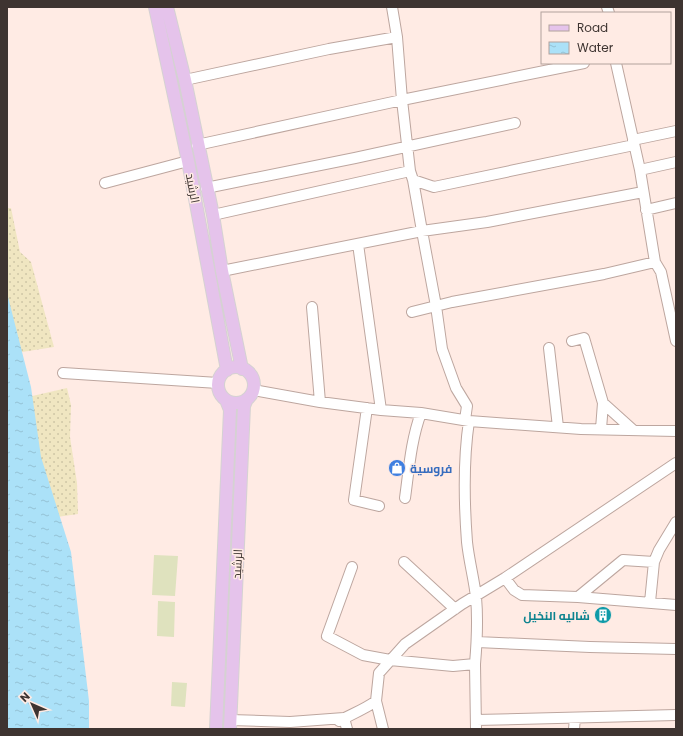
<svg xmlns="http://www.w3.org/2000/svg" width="683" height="736" font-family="Poppins,Cairo,sans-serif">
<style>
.green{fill:#dfe2be}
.sand{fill:url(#sand-dots)}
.water{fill:url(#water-ripples)}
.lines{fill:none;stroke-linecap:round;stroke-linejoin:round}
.minor-casing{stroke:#bda69f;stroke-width:12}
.major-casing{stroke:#d5d2d2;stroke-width:14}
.minor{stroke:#fff;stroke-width:10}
.major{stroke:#e5c3eb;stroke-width:12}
.labels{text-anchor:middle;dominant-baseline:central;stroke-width:3;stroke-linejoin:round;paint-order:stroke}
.street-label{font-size:12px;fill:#3e3431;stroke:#ffebe4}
.shop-label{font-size:12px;font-weight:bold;fill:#366cbe;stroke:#ffebe4;text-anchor:start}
.culture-label{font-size:12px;font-weight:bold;fill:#0d838f;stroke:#ffebe4;text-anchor:end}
</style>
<defs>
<pattern id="sand-dots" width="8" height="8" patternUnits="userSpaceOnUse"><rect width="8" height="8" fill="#f0e6c1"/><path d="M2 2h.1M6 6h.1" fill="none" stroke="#cfc6a6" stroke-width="1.8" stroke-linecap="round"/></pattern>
<pattern id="water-ripples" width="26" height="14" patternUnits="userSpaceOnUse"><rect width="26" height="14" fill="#abe1f8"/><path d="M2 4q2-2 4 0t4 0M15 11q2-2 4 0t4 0" fill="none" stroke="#94c2d5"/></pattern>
</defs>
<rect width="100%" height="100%" fill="#ffebe4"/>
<path class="green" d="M154,555l24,1 -3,40 -23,-1z
M158,601l17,1 -1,35 -17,-1z
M172,682l15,1 -2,24 -14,-1z"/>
<path class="sand" d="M7,208h4l9,44 11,10 23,85 -45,7 -2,-13z
M67,388l4,17 -1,32 7,46 1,31 -35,5 -15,-122z"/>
<path class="water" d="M7,293l24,94 10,70 30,95 18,149v28h-82z"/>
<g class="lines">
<g class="minor-casing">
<path id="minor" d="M607,7l2,6
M616,63l24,107 15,92 6,10 15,69
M185,80l144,-31 68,-12
M633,140l43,-9
M197,145l205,-45 -5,-63 -5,-30
M640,170l36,-8
M413,180l-3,-9 -8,-71 182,-37
M105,183l83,-22
M206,188l149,-30 160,-35
M646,210l30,-7
M213,215l197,-44
M358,244l23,166
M222,271l200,-40 -9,-51 21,7 200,-42
M312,307l8,95
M412,312l40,-10 152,-28 51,-12
M572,341l12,-3 19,65 -2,26
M549,348l9,79
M63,373l155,10
M253,390l67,12 61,8 40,3 48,8 112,8 95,2
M603,403l30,27
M367,408l-13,92 25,6
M465,420l2,-14 -11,-18 -14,-39 -6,-43 -14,-75 65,-9 156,-30
M405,498c4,-29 6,-58 16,-85
M404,562l51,47
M352,567l-25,69 36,19 27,5 63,6 22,-2c2,-23 3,-45 1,-67 -2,-18 -7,-36 -9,-55 -3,-40 -4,-81 2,-121
M505,578l9,12 8,5 56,2 98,8
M578,597l45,-37 31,2 5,-12 17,-28
M650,602l4,-40
M477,642l113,5 86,2
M475,664l1,65
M344,718l3,11
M230,720l60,2 54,-4
M476,720l200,-5
M339,721c13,-7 26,-12 37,-20
M383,729l-7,-28 3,-28 26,-29 57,-40 43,-26 171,-115
M574,729l1,-11"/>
</g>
<g class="major-casing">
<path id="major" d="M155,7l33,154 39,209
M167,7l18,73 28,135 9,56 20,98
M218 385a18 18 0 1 1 36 0a18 18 0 1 1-36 0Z
M216,729l14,-319 -4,-10
M230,729l14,-323 3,-7"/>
</g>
<use href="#minor" class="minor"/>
<use href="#major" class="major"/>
</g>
<defs>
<g id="shop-disc" transform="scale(0.9)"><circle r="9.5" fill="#3f7fe0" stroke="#ffebe4"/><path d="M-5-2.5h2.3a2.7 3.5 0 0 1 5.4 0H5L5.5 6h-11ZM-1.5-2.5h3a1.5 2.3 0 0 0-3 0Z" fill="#fff"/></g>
<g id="building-disc" transform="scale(0.9)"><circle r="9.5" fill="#0f9aa8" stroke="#ffebe4"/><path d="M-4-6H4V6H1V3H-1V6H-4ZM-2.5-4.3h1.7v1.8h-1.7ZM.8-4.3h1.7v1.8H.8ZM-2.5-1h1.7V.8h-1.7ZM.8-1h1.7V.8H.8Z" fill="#fff"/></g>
</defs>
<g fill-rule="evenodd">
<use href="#shop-disc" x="397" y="468"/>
<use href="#building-disc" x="603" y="615"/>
</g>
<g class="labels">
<g class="street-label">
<text transform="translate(193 188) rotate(79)">الرشيد</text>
<text transform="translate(237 564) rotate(-87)">الرشيد</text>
</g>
<g class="shop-label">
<text x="410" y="468">فروسية</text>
</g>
<g class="culture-label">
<text x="590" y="615">شاليه النخيل</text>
</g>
</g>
<rect width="683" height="736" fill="none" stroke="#3e3431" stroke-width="16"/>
<rect x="541" y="12" width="130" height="52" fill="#ffebe4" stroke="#b2a29c"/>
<rect x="549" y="25" width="20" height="6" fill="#e5c3eb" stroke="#b2a29c"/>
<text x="577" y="32" font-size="12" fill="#3e3431">Road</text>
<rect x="549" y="42" width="20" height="12" fill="url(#water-ripples)" stroke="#b2a29c"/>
<text x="577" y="52" font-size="12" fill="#3e3431">Water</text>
<g transform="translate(32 704) rotate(315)" stroke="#ffebe4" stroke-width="3" paint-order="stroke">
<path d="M0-3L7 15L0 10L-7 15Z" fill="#3e3431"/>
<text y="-6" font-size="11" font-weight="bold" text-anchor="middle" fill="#3e3431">N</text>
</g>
</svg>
